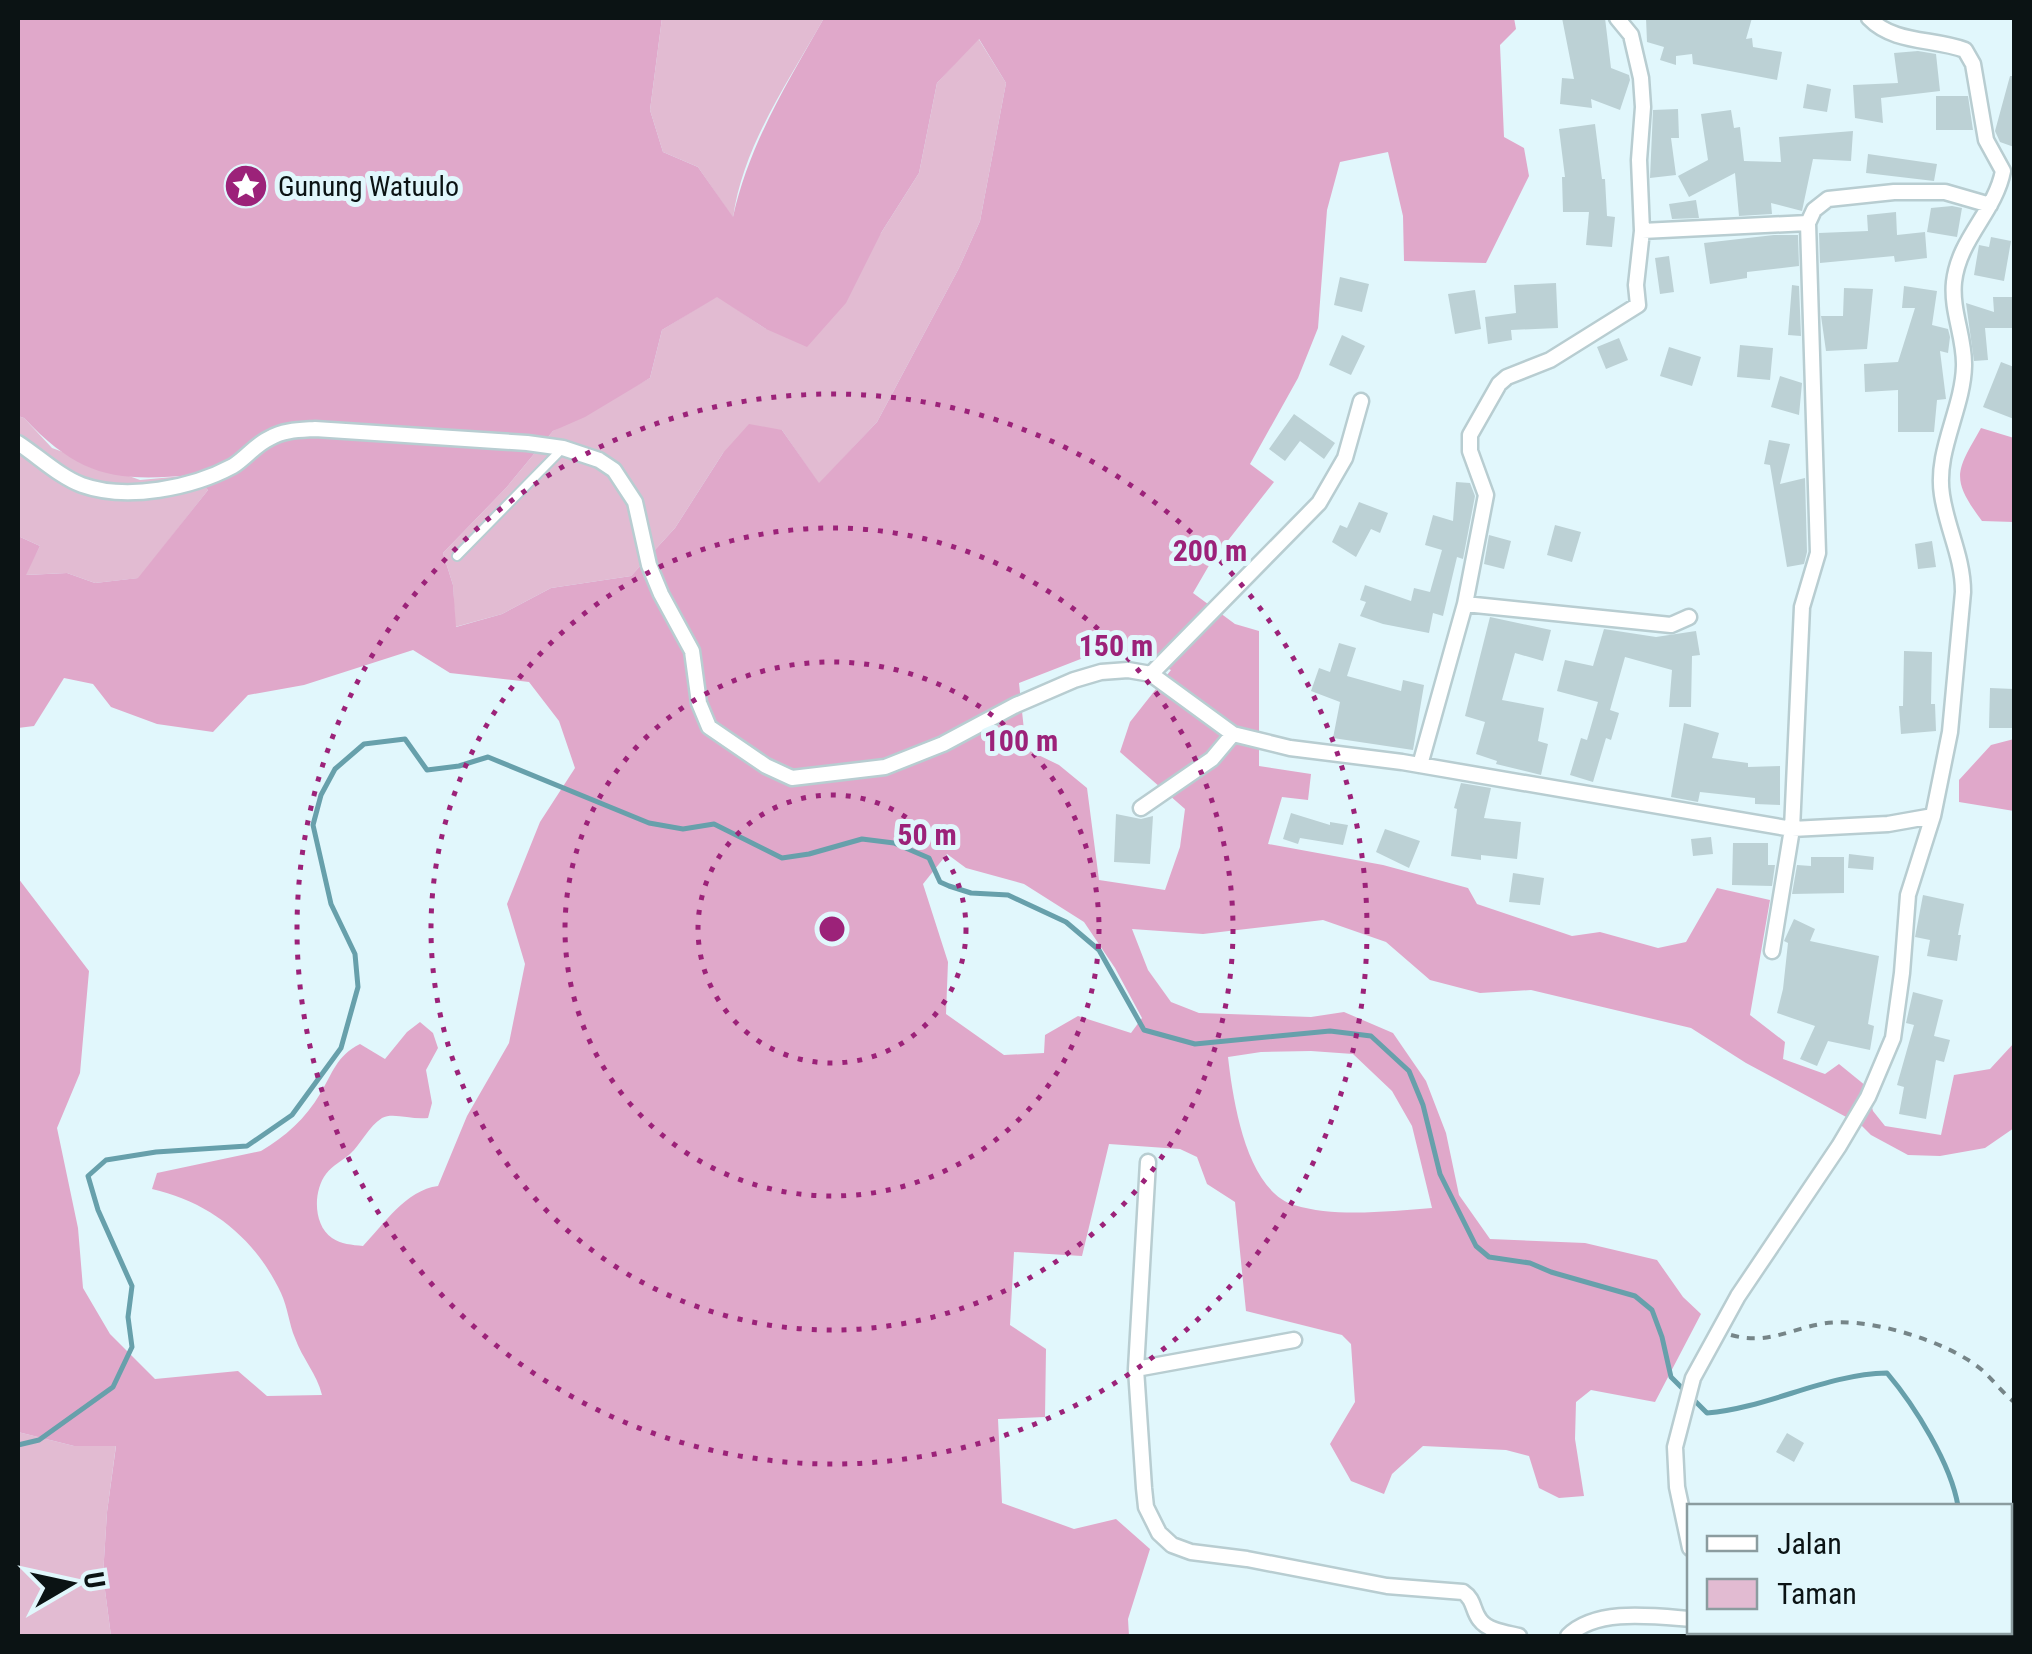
<svg xmlns="http://www.w3.org/2000/svg" width="2032" height="1654" font-family="'Roboto Condensed',sans-serif">
<style>
.green{fill:#e2bbd2}
.forest{fill:#e0a8ca;fill-rule:evenodd}
.lines{fill:none;stroke-linecap:round;stroke-linejoin:round}
.stream{stroke:#67a0ab;stroke-width:5}
.building{fill:#bcd1d5}
.lane-casing{stroke:#b8cdd1;stroke-width:12}
.street-casing{stroke:#b8cdd1;stroke-width:19}
.path{stroke:#768588;stroke-width:4;stroke-dasharray:8 8;stroke-linecap:butt}
.lane{stroke:#fff;stroke-width:8}
.street{stroke:#fff;stroke-width:14}
.ring{fill:none;stroke:#9c2279;stroke-width:5;stroke-dasharray:5 10}
.labels{text-anchor:middle;dominant-baseline:central;stroke-width:10;stroke-linejoin:round;paint-order:stroke}
.poi-label{font-size:28px;fill:#0b1314;stroke:#e1f7fc;text-anchor:start}
.centre{fill:#9c2279;stroke:#e1f7fc;stroke-width:5}
.ring-label{font-size:30px;text-anchor:middle;font-weight:bold;fill:#9c2279;stroke:#e1f7fc;stroke-width:10;stroke-linejoin:round;paint-order:stroke}
</style>
<rect width="100%" height="100%" fill="#e1f7fc"/>
<path class="green" d="M662,18h162c-35,63 -81,127 -91,200l-35,-51 -35,-15 -13,-42z
M978,38l28,45 -26,138 -21,47 -82,154 -58,62 -37,-54 -59,23 -48,75 -44,48 -80,12 -49,26 -47,13 -2,-42 -10,-32 63,-65 47,-57 97,-53 12,-48 55,-34 49,33 115,-96 38,-60 18,-90z
M18,416l6,2 28,30 88,32 54,-5 14,15 -69,88 -44,5 -28,-10 -42,2 15,-29 -22,-10z
M18,1432l56,14 42,-1 -9,67 -4,63 8,61h-93z"/>
<path class="forest" d="M18,18h644l-12,92 13,42 35,15 35,50c16,-73 55,-135 91,-199h690l2,11 -16,16 4,92 20,11 5,28 -43,87 -82,-2 -1,-45 -15,-64 -48,10 -13,48 -9,118 -20,50 -48,86 24,18 -63,80 -18,31 42,31 24,7v135l52,8 -3,26 -26,-3 -14,47 115,21 85,23 9,16 95,32 28,-4 58,16 28,-6 31,-54 53,12 -20,115 35,27 -2,17 42,15 14,-10 27,22 7,25 12,15 56,9 13,-60 36,-6 24,-26v85l-29,20 -45,8 -32,-1 -37,-20 -10,-10 -115,-62 -55,-35 -160,-38 -51,3 -50,-13 -44,-38 -63,-22 -120,14 -71,-5 16,41 23,32 28,11 112,4 33,-5 49,21 33,48 20,52 13,62 31,44 95,4 72,17 26,37 18,17 -46,88 -64,-12 -15,12 -1,37 9,57 -25,2 -20,-10 -10,-32 -23,-6 -83,-4 -31,28 -8,20 -33,-13 -21,-37 25,-42 -4,-58 -9,-9 -96,-24 -11,-109 -28,-18 -10,-27 -17,-8 -71,-5 -27,112 -68,-4 -4,73 36,24 -1,68 -47,2 4,84 72,26 42,-10 34,30 -22,70 1,17h-1018l-8,-61 4,-63 9,-66h-42l-56,-14v-554l71,93 -9,102 -23,55 21,100 5,60 27,46 45,45 83,-8 29,25 55,-1c-5,-21 -20,-37 -27,-57 -6,-14 -7,-30 -14,-45 -26,-55 -71,-91 -129,-104l5,-16 104,-22c24,-14 45,-33 59,-57 13,-21 16,-38 40,-50l25,15 22,-27 13,-10 13,11 5,15 -12,22 6,33 -4,15c-17,2 -35,-6 -46,0 -13,8 -21,26 -32,36 -8,7 -17,11 -24,20 -13,17 -13,51 6,64 9,6 20,7 31,8 21,-22 43,-56 75,-60l29,-70 42,-73 16,-79 -18,-60 33,-82 35,-54 -16,-47 -30,-39 -79,-9 -37,-23 -109,35 -56,10 -35,37 -56,-8 -46,-17 -18,-23 -29,-6 -30,48 -16,2v-192l22,10 -14,29 41,-2 28,10 43,-5 70,-88 -15,-15c-78,7 -113,2 -169,-57l-6,-2zM979,39l27,44 -26,138 -21,47 -82,154 -58,61 -37,-53 -33,-6 -26,29 -48,75 -44,48 -80,12 -49,26 -46,13 -3,-42 -10,-32 63,-65 47,-57 32,-14 65,-39 12,-48 55,-33 49,32 41,18 39,-44 35,-70 38,-60 18,-90zM1114,646l57,24 -41,52 -10,30 65,57 -5,38 -15,43 -66,-10 -12,-92 -28,-23 -33,-16 -7,-66zM947,854l19,14 58,16 60,38 31,46 27,50 -11,15 -53,-17 -33,19 -1,18 -40,2 -58,-41 2,-52 -25,-78zM1311,1051l42,3 39,37 20,35 20,82c-43,3 -96,10 -138,-3 -48,-15 -61,-105 -66,-148l33,-5z
M1981,428l33,10v84l-32,-1c-32,-43 -26,-49 -1,-93z
M2014,739v72l-55,-9v-22l32,-35z"/>
<g class="lines">
<path class="stream" d="M18,1445l21,-5 74,-53 19,-40 -4,-30 4,-31 -34,-76 -10,-34 18,-16 50,-8 91,-6 45,-31 49,-67 17,-61 -3,-33 -24,-50 -18,-79 8,-30 14,-26 29,-25 41,-5 22,31 32,-4 29,-9 161,66 34,6 31,-5 68,34 27,-4 53,-15 32,4 35,15 11,24 9,4 22,7 37,2 58,27 33,28 45,80 51,14 135,-13 41,5 38,35 14,34 17,69 36,72 13,11 41,6 21,9 84,24 17,14 10,27 9,40 36,36c61,-5 119,-39 180,-40 28,33 64,91 71,133
M2010,1617l4,2"/>
</g>
<path class="building" d="M1562,18h43l6,50 18,7 1,5 -10,30 -29,-11 1,9 -32,-4 2,-26 12,1z
M1646,18h106l-6,21 6,-1 1,9 29,5 -5,28 -84,-16 -1,-10 -16,2v9l-16,-5 4,-13 -17,-5z
M1918,51l18,3 4,37 -59,7 2,25 -28,-5 -2,-33 45,-2 -4,-30z
M2010,76h4v71l-14,-5 -5,-11z
M1807,84l24,5 -4,23 -24,-4z
M1936,96h32l5,34h-37z
M1678,109l1,29h-8l5,37 -26,3 3,-68z
M1731,110l3,18 6,-1 4,34 37,1 -2,-25 74,-6 -2,30 -38,-2 -11,52 -31,-8 1,11 -33,2 -4,-43 -46,24 -11,-21 30,-16 -7,-46z
M1595,124l7,55h3l2,37 8,1 -3,30 -26,-2 3,-33h-26l-1,-35h3l-6,-48z
M1868,154l69,10 -3,17 -68,-8z
M1696,200l3,18 -27,1 -3,-15z
M1952,206l10,2 -5,29 -30,-5 4,-24z
M1896,212l1,23 28,-3 2,26 -32,4 -1,-6 -74,7 -1,-30 49,-2 -1,-16z
M1774,235h24l1,31 -52,6v6l-37,6 -6,-41z
M1991,237l20,4 -7,40 -30,-6 5,-30 10,2z
M1669,256l5,36 -14,2 -5,-36z
M1340,277l29,7 -7,28 -28,-7z
M1556,283l2,45 -47,2 1,10 -24,4 -3,-27 31,-4 -2,-28z
M1792,285l7,1 2,50 -13,-1z
M1904,286l33,5 -5,34 16,4 2,8 -2,16 -8,-2 6,48 -9,1 -3,32h-36v-42l-33,2 -1,-28 34,-2 17,-54h-13z
M1844,288l29,1 -6,60 -41,2 -5,-35h22z
M1475,290l6,39 -26,5 -7,-40z
M1993,297h21v31h-29l3,32 -14,1 -8,-58 28,9z
M1342,335l23,11 -14,29 -22,-10z
M1619,338l9,22 -22,9 -9,-22z
M1740,345l33,3 -3,32 -33,-3z
M1669,347l32,10 -9,29 -32,-10z
M2001,362l13,5v52l-31,-12z
M1780,376l22,7 -3,32 -28,-8z
M1294,414l41,29 -11,16 -24,-18 -15,20 -16,-12z
M1769,440l21,4 -10,40 25,-6 2,74 -3,12 -17,3 -17,-102 -6,-1z
M1456,482l14,1 5,13 -12,63 -6,-2 -14,59 -10,-3 -4,20 -46,-9 -23,-8 6,-14 -6,-2 5,-15 46,16 3,-13 16,4 12,-42 -17,-5 8,-30 20,6z
M1359,502l29,11 -8,20 -9,-4 -15,28 -24,-15 8,-17 7,3z
M1555,525l26,7 -9,30 -25,-7z
M1489,535l22,6 -7,28 -20,-5z
M1932,541l4,26 -18,2 -3,-25z
M1490,617l61,13 -8,31 -28,-8 -13,47 42,8 -6,33 10,3 -7,31 -45,-11 1,-3 -21,-7 9,-32 -20,-6z
M1604,629l52,8 40,-6 4,24 -8,1 -1,51h-22l3,-37 -47,-13 -15,53 9,3 -8,27 -5,-2 -13,44 -23,-7 11,-37 6,2 11,-38 -41,-11 8,-31 28,6z
M1339,643l17,5 -9,28 54,15 2,-11 21,5 -11,65 -80,-12 7,-36 -29,-11 8,-23 11,4z
M1904,651l28,1 -1,52h4l1,27 -35,3 -2,-28h4z
M1990,688l24,1v39h-25z
M1684,723l35,10 -7,25 36,5v4l32,-1v39l-25,-1v-6l-55,-6 -2,10 -27,-5z
M1461,783l30,5 -7,30 37,4 -4,37 -36,-4v5l-30,-4 6,-47 -3,-1z
M1291,813l39,12v-3l18,3 -5,20 -43,-7 -2,6 -15,-5z
M1116,814l25,5 12,-3 -3,48 -36,-2z
M1385,829l35,12 -11,27 -33,-16z
M1711,837l2,17 -20,2 -2,-17z
M1733,843h35v22h7l-3,21 -40,-1z
M1849,854l25,3 -1,13 -25,-2z
M1811,857h33v36l-52,1 5,-29 14,1z
M1513,873l31,5 -4,27 -31,-3z
M1923,895l41,9 -6,31h3l-4,26 -30,-5 3,-16 -15,-3z
M1794,919l21,10 -5,12 69,15 -11,68 6,2 -4,24 -42,-9 -11,25 -17,-7 15,-33 -38,-13 6,-24 5,-46 -4,-2z
M1913,992l30,8 -9,36 16,4 -6,22 -8,-2 -10,59 -27,-5 5,-27 -7,-2 17,-60 -8,-2z
M1787,1433l17,10 -10,19 -18,-10z"/>
<g class="lines">
<g class="lane-casing">
<path id="lane" d="M457,556l106,-108"/>
</g>
<g class="street-casing">
<path id="street" d="M1642,231l166,-8 6,-13 14,-11 66,-7h51l45,13
M18,443c20,13 42,34 64,42 45,16 110,3 151,-19 13,-8 23,-22 37,-28 13,-8 30,-8 45,-9l212,14 36,5 36,12 15,10 21,32 14,63 12,29 31,57 7,52 10,24 57,39 26,12 93,-11 58,-23 73,-39 58,-25 27,-8 27,-2 23,4 82,60 57,14 112,14 390,67 96,-5 45,-8
M1465,604l206,21 18,-8
M1151,674l168,-171 26,-45 16,-57
M1420,765l45,-161 21,-109 -16,-44v-16l29,-51 8,-7 43,-17 88,-55 -2,-20 6,-54 -3,-71 4,-53 -2,-29 -10,-43 -14,-17
M1141,808l71,-49 21,-25
M1772,951l20,-122 10,-222 16,-54 -10,-330
M1148,1162l-12,207 8,119 2,19 13,26 13,12 19,7 56,7 140,27 76,6c12,8 9,18 17,28 8,11 27,13 39,16
M1136,1369l158,-29
M1690,1548l-13,-61 -2,-40 18,-69 45,-82 101,-150 29,-49 25,-59 9,-65 6,-78 25,-79 17,-84 13,-140c0,-35 -16,-63 -21,-97 -7,-44 21,-86 22,-129 1,-28 -13,-55 -10,-84 5,-44 41,-70 49,-111l-17,-31 -13,-76 -8,-14c-32,-12 -71,-6 -96,-32
M1796,1632l11,4
M1568,1636c28,-28 85,-20 122,-17
M1707,1636l1,-4"/>
</g>
<path class="path" d="M1731,1335c35,10 57,-5 90,-11 43,-9 127,17 161,46 11,10 20,22 32,32"/>
<use href="#lane" class="lane"/>
<use href="#street" class="street"/>
</g>
<g class="ring">
<circle cx="832" cy="929" r="134"/>
<circle cx="832" cy="929" r="267"/>
<circle cx="832" cy="929" r="401"/>
<circle cx="832" cy="929" r="535"/>
</g>
<defs>
<g id="sight-disc" transform="scale(2.25)"><circle r="9.5" fill="#9c2279" stroke="#e1f7fc"/><path d="M0-6L1.8-2.2L6-1.7L2.9 1.2L3.7 5.4L0 3.3L-3.7 5.4L-2.9 1.2L-6-1.7L-1.8-2.2Z" fill="#fff"/></g>
</defs>
<g fill-rule="evenodd">
<use href="#sight-disc" x="246" y="186"/>
</g>
<g class="labels">
<g class="poi-label">
<text x="278" y="186">Gunung Watuulo</text>
</g>
</g>
<circle cx="832" cy="929" r="15" class="centre"/>
<g class="ring-label">
<text x="1210" y="561">200 m</text>
<text x="1116" y="656">150 m</text>
<text x="1021" y="751">100 m</text>
<text x="927" y="845">50 m</text>
</g>
<rect width="2032" height="1654" fill="none" stroke="#0b1314" stroke-width="40"/>
<rect x="1687" y="1504" width="325" height="130" fill="#e1f7fc" stroke="#8b9c9f" stroke-width="2.5"/>
<rect x="1707" y="1536" width="50" height="15" fill="#ffffff" stroke="#8b9c9f" stroke-width="2.5"/>
<text x="1777" y="1554" font-size="30" fill="#0b1314">Jalan</text>
<rect x="1707" y="1579" width="50" height="30" fill="#e2bbd2" stroke="#8b9c9f" stroke-width="2.5"/>
<text x="1777" y="1604" font-size="30" fill="#0b1314">Taman</text>
<g transform="translate(70 1584) rotate(81)" stroke="#e1f7fc" stroke-width="8" paint-order="stroke">
<path d="M0-8L18 38L0 25L-18 38Z" fill="#0b1314"/>
<text y="-15" font-size="28" font-weight="bold" text-anchor="middle" fill="#0b1314">U</text>
</g>
</svg>
